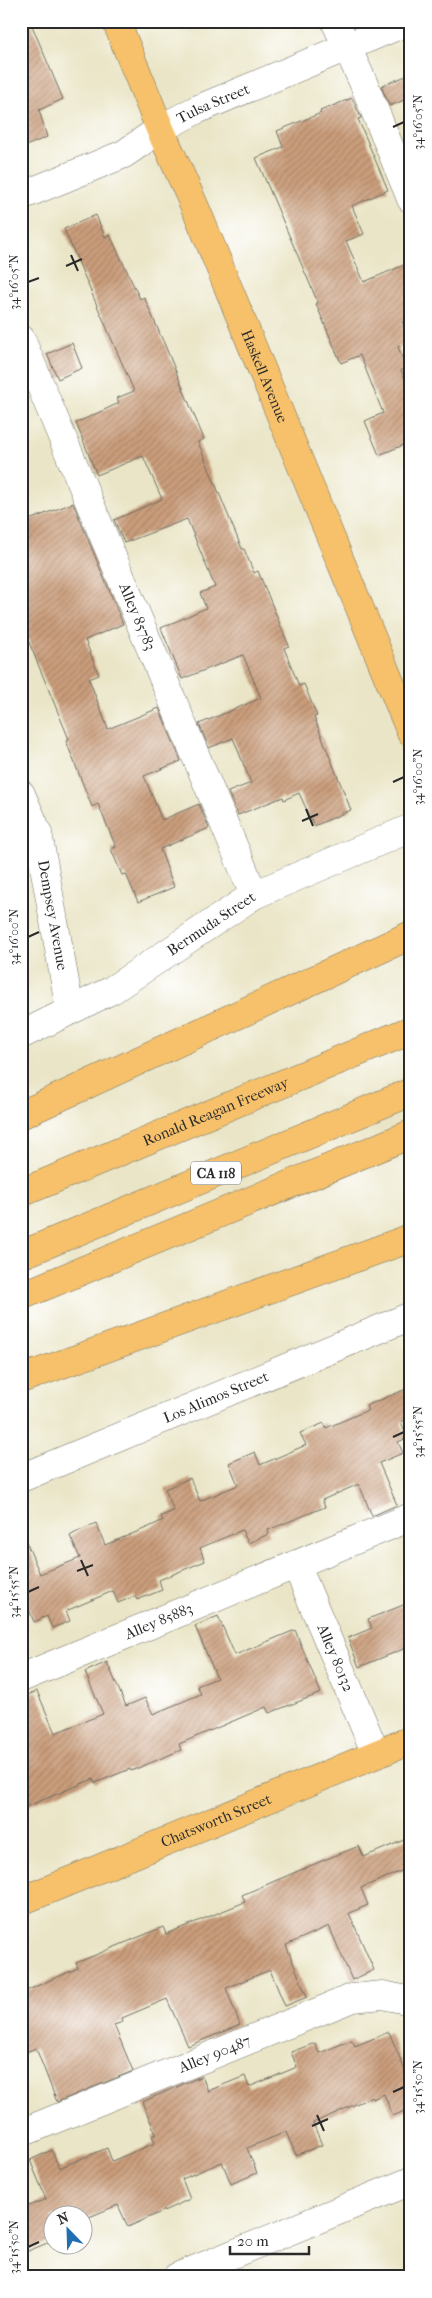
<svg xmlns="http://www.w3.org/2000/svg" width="432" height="2298" font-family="'IM FELL French Canon',serif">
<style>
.built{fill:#f7d0cb}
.building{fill:url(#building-hatch)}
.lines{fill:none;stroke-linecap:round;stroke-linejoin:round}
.minor-casing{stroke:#6e6c61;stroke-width:29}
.major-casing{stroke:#6e6c61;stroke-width:29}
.highway-casing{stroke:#6e6c61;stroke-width:29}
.minor{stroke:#fff;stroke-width:28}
.major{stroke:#f6c16b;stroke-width:28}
.highway{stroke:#f6c16b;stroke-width:28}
.ticks{fill:none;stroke:#2b2b2b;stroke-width:2}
.labels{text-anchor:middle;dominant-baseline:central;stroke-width:4.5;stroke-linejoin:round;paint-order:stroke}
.shield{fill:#fff;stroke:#6b6b6b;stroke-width:1}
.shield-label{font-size:14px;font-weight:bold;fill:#2b2b2b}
.street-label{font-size:15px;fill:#2b2b2b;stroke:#fff}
.neatline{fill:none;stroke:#2b2b2b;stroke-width:2}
.ticks-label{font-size:12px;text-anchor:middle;fill:#2b2b2b}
</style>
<defs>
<pattern id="building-hatch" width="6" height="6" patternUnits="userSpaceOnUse" patternTransform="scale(1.25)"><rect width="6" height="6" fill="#cb9e7c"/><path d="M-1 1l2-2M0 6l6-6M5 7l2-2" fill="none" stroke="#a58166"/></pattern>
</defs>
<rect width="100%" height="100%" fill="#fff"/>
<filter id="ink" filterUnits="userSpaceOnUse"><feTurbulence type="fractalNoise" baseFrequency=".02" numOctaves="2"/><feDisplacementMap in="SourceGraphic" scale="10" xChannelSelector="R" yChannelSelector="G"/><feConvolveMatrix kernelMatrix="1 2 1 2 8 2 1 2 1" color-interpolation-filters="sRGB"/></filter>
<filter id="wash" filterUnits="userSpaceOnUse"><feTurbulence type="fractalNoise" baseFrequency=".0096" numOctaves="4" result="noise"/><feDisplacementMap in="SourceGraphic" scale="20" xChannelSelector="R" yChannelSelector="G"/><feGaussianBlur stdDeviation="1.12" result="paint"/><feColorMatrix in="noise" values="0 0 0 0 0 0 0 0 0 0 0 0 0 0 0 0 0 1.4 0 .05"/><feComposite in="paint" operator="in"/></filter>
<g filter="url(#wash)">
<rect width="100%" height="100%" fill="#eae5c6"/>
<path class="built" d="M21,946l8,36 -4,10 -4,2z"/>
<g id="blocks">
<path class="building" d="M21,21h9l33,78 -24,11 8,27 -26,11z
M411,74v23l-21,9 -9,-20z
M352,98l9,20 -3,1 30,71 -36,16 12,28 -18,7 18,41 47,-20v56l-9,4 8,20 -12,5 8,21 -5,2 10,23v49l-32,13 -14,-34 18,-8 -23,-58 -19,8 -25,-59 2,-1 -62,-145 27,-11 -6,-16 44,-18 -1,-2z
M96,215l9,22 5,-2 30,64 4,-2 20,46 40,96 -6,3 44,107h2l10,24 4,-2 31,75 -5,2 15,38 5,-2 13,32 -3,1 37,93 -37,16 -15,-33 -15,7 -1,-3 -45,18 -10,-23 23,-9 -18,-45 -24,10 -10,-24 62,-26 -18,-43 -61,24 -21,-51 45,-20 -6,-15 15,-6 -28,-68 -63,24 -10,-23 48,-21 -19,-43 -46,19 -21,-52 43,-20 -2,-5 17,-7 -70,-162z
M72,343l10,25 -24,11 -11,-25z
M73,503l50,121 -38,16 14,35 -10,4 19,50 51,-21 22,53 -37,15 18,44 37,-16 10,24 -49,21 14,38 -36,15 -12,-28 -4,1 -11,-26 5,-2 -18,-43 -6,3 -26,-66 3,-2 -48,-116v-100z
M411,1387v31l-10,4 6,16 -9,4 5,11 -24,10 18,42 -25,11 -13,-32 -37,16 3,7 -57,23 1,4 -21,9 -6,-13 -42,18 5,13 -46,19 3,10 -25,10 -2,-4 -17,7 -5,-12 -47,20 4,10 -18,7 -5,-12 -13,6 -13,-32v-60l19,44 40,-16 -10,-22 5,-3 21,-10 9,22 44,-18 14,-7 -2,-4 13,-5 -9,-22 25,-11 10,23 38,-16 -9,-22 26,-11 5,13 46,-20 -6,-12 24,-10 2,5 42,-18 -2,-4z
M411,1602v44l-52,21 -11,-29 24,-10 -4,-9z
M218,1616l17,39 60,-25 26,63 -52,20 -3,-6 -87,37 2,6 -50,21 -1,-2 -35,14 -2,-4 -72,30v-111l16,-7 18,42 48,-19 -18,-42 22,-10 19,44 19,-8 8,16 48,-20 -4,-8 20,-8 -22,-52z
M411,1837v30l-50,21 7,17 -19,8 25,57 -22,10 -23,-54 -43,19 21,52 -22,9 -15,-36 -44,18 14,37 -52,21 -21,-47 -45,19 1,4 -9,3 19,46 -76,31 -21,-54 -15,6v-61l57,-25 -2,-5 87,-36 3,7 79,-32 -3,-7 82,-35 35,-14 5,11z
M389,2032l22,53v23l-18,8 -9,-22 -11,5 -1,-2 -59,26 9,22 -26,10 -10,-23 -39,16 10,25 -26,11 -9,-22 -40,17 8,20 -62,28 -10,-22 -36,15v-4h-30v25l-31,13v-45l25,-10 -16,-39 22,-10 7,18 48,-20 5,13 43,-18 -3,-7 4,-2 -14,-32 60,-26 6,15 37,-15 4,11 48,-20 -6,-15 24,-9 4,10 33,-13 3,6z"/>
</g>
</g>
<g filter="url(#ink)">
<use href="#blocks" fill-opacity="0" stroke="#6e6c61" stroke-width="1"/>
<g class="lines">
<g class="minor-casing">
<g id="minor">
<path d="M335,21l28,61 48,117"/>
<path id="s1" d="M21,196l103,-42 36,-25 36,-19 213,-89"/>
<path id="s2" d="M21,339l233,556"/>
<path id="s3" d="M21,794l17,39 32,177"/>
<path id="s4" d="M21,1035l91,-45 142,-95 157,-67"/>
<path id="s5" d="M21,1478l390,-162"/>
<path id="s6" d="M296,1564l80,190"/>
<path id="s7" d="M21,1678l390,-161"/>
<path id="s8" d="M21,2133l331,-135 31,-3 28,6"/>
<path d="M177,2277l234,-96"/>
</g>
</g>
<g class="major-casing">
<g id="major">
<path id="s9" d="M116,21l44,108 38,85 213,519"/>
<path id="s10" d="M21,1901l390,-161"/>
</g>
</g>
<g class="highway-casing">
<g id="highway">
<path d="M21,1115l390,-180"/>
<path id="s11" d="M21,1193l390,-163"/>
<path d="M21,1255l390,-163"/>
<path d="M21,1296l390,-162"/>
<path d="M21,1379l390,-141"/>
</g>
</g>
<use href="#minor" class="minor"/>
<use href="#major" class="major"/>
<use href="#highway" class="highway"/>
</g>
</g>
<path class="ticks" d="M393,127l11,-5M71,255l7,16M66,266l16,-7M28,282l11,-4M393,782l11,-5M306,809l7,17M302,821l16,-7M28,937l11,-5M393,1437l11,-5M81,1560l7,16M77,1571l16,-6M28,1592l11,-5M393,2092l11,-5M317,2115l7,16M312,2126l16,-7M28,2247l11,-5"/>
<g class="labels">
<rect class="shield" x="191" y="1161.5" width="50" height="23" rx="4"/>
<g class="shield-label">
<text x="216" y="1173">CA 118</text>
</g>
<g class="street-label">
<text stroke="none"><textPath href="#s1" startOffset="214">Tulsa Street</textPath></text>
<text stroke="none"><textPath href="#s9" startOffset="385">Haskell Avenue</textPath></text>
<text stroke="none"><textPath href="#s2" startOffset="301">Alley 85783</textPath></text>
<text stroke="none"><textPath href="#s3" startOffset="126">Dempsey Avenue</textPath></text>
<text stroke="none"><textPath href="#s4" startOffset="221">Bermuda Street</textPath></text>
<text stroke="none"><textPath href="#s11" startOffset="211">Ronald Reagan Freeway</textPath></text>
<text stroke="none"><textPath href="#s5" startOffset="211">Los Alimos Street</textPath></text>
<text stroke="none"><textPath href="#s7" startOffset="149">Alley 85883</textPath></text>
<text stroke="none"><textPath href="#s6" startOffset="102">Alley 80132</textPath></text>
<text stroke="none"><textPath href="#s10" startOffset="211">Chatsworth Street</textPath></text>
<text stroke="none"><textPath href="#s8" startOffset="209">Alley 90487</textPath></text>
</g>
</g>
<rect width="432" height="2298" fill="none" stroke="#fff" stroke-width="55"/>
<g transform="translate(68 2230) rotate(337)"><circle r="24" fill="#ffffff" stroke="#aaaaaa"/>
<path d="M0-4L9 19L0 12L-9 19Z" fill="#1f6fb2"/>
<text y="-8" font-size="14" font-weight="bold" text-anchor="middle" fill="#2b2b2b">N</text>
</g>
<path d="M230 2246v8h79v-8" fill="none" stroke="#2b2b2b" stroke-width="2.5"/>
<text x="237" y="2246" font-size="15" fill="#2b2b2b" stroke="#ffffff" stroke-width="4" paint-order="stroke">20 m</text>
<rect x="28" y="28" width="376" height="2242" class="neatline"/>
<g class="ticks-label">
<text transform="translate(418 122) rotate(-90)" y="4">34°16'05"N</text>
<text transform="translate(14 282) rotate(-90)" y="4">34°16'05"N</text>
<text transform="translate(418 777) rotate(-90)" y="4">34°16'00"N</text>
<text transform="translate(14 937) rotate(-90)" y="4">34°16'00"N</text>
<text transform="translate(418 1432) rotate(-90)" y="4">34°15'55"N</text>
<text transform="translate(14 1592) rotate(-90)" y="4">34°15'55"N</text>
<text transform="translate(418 2087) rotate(-90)" y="4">34°15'50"N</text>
<text transform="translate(14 2247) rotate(-90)" y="4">34°15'50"N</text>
</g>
</svg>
